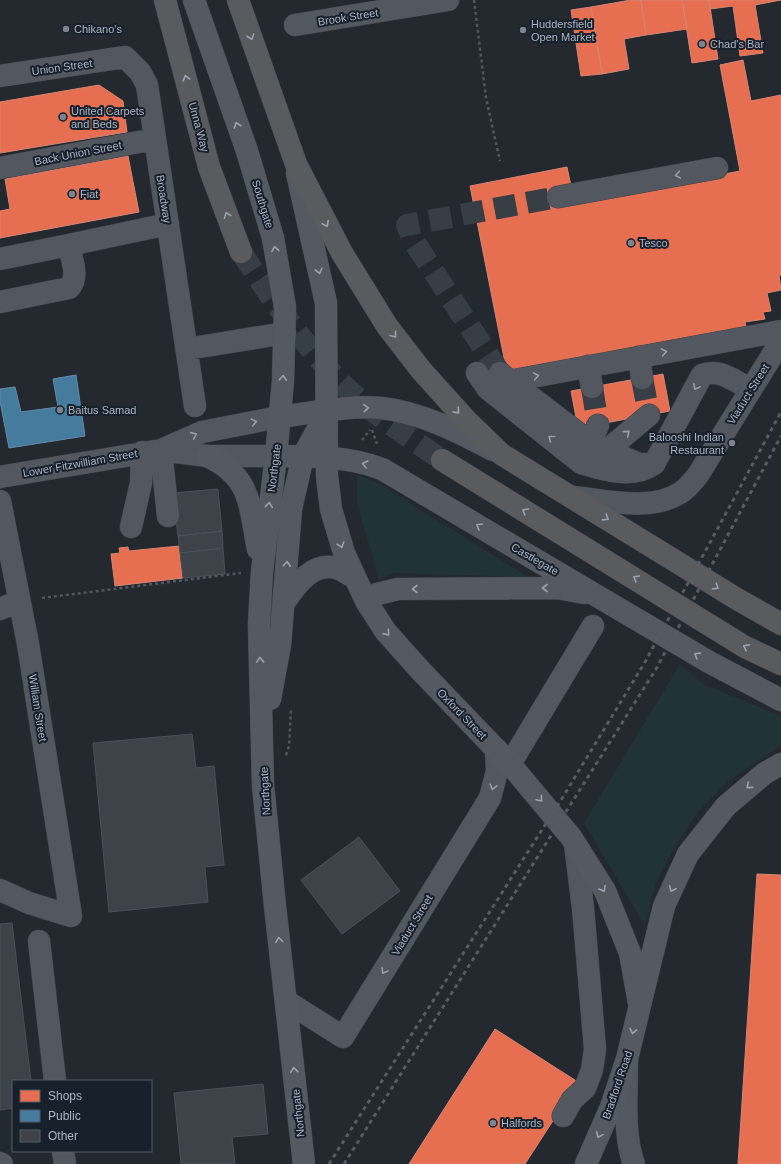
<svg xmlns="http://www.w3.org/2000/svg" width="781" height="1164" font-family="Arial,sans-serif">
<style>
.green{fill:#213337}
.shops{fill:#e76f51;stroke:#d58474}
.public{fill:#457b9d;stroke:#648ca9}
.building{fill:#3e4349;stroke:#4b5159}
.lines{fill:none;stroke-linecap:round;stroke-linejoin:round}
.minor-tunnel{stroke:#383e46;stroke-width:22;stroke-dasharray:22 11;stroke-linecap:butt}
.highway-tunnel{stroke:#383e46;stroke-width:22;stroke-dasharray:22 11;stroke-linecap:butt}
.minor-casing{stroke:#40444a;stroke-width:23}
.major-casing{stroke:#41464d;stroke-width:23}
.highway-casing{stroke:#40454d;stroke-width:23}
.path{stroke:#51575d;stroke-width:2.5;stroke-dasharray:3 3;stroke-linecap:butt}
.minor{stroke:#535860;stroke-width:22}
.major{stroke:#555a62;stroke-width:22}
.highway{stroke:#595b5f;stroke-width:22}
.rail{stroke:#575b62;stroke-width:3;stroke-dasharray:4 4;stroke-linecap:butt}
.oneway{stroke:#9ba3b0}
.oneway2{stroke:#9aa3b0}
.oneway3{stroke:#959eab}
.poi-dot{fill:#7c8490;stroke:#18202b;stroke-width:1.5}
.labels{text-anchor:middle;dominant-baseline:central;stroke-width:4;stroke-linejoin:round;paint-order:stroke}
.street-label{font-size:11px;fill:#abb5c4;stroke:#18202b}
.poi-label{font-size:11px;fill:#abb5c4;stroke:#18202b;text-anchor:start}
</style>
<rect width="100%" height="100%" fill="#242930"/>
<path class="green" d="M357,474l24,11 147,92 -135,-4 -14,7 -22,-78z
M680,664l23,20 78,32v30l-50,33 -33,33 -23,34 -19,37 -11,43 -61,-103z"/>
<path class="shops" d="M631,0h10l5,35 -22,4 5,30 -27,5 -11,-67z
M641,0h41l5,29 -41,6z
M682,0h27l9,59 -26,4z
M709,0h72l-26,5 8,48 -23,3 -7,-50 -23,3z
M591,7l11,67 -21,2 -10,-66z
M743,60l8,41 30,-6v180h-2l2,15 -14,3 4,18 -8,1 2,7 -20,3 1,5 -239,46 -37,-187 97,-19 4,19 -11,20 180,-35 -20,-106z
M99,85l24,16 4,31 -127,21v-51z
M128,156l11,56 -139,26v-27l10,-2 -5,-30z
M663,374l7,37 -92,17 -7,-37z
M179,546l4,32 -68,8 -4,-32 9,-1 -1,-5 9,-1 1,4z
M757,874l24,1v289h-43z
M495,1029l83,53 -53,82h-116z"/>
<path class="public" d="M76,375l9,61 -76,12 -9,-47v-12l15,-2 6,25 37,-5 -5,-28z"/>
<path class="building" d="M218,489l4,42 -44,5 -5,-43z
M222,531l1,17 -43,5 -2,-17z
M223,548l2,26 -42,4 -3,-25z
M192,734l4,34 18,-2 10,99 -19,2 3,35 -99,10 -16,-169z
M359,837l41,54 -58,43 -41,-54z
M12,923l19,158h-18v27l-13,2v-186z
M263,1084l5,50 -36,3 3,27h-54l-7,-71z"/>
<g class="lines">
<path class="minor-tunnel" d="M500,373l-87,-133 -6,-15 151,-28
M642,378l7,37
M592,387l6,38"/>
<path class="highway-tunnel" d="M241,252c33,50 68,102 113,143 27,24 58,44 88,65"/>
<g class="minor-casing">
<path id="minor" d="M295,25l153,-25
M0,76l125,-19 15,15 7,13 48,321
M0,168l155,-29
M558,197l159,-29
M69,245l99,-21
M0,259l69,-14c2,14 11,32 0,43l-69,14
M187,349l98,-16
M639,357l3,21
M588,366l4,21
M477,373l11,16 93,74c23,7 52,16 73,1l48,-89c18,-7 32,6 48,14
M500,373l10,8 271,-50
M510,381l81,62 48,21h6
M591,443l7,-18
M161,450l41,-18 77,-15
M161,450l7,66
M606,451l43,-36
M0,477l161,-27 46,6h69
M573,497c33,3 77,15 107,-4 7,-4 13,-12 18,-18l83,-134
M0,501l28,143 43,272 -42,-13 -29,-13
M131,527l10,-44 1,-31
M0,609l19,-8
M510,764l83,-138
M39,941l16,140
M286,1001l57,36 147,-239 7,-27 -1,-22
M627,1062c0,31 -4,73 7,102
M563,1116l9,-16 13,-12 7,-18 3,-21 -12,-141 -8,-64
M63,1151l2,13
M0,1163l2,1"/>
</g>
<g class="major-casing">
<path id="major" d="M194,0l53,151 26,87 12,69 -2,74 -7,75 -14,116 -3,52 4,161 12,121 29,258
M297,173l29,130 1,173 4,33 13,44 22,48 20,31 35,39 89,93 61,73 34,54 25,62 9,50
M279,417c33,-4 69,-12 103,-9 40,5 75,23 111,42
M207,456c45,21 42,49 51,93
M276,456c36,0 72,0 106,13l327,193 72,38
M366,601l11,-7 21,-5 160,-1 26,5
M284,603c11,-17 30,-44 55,-34 5,2 11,6 16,9
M270,699l10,-54 11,-136 12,-53 23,-42
M586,1164l25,-57 16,-48 37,-153 24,-52 38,-48 39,-33 16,-9"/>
</g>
<g class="highway-casing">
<path id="highway" d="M165,0l44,167 32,85
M238,0l58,164 46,89 45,73 34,44 45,50 35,34 236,145 44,25
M442,460l303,187 36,17"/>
</g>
<path class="path" d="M474,0l12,98 14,63
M372,430l5,14
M362,440l8,-10
M42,598l199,-25
M286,755l3,-9 2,-37"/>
<use href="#minor" class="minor"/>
<use href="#major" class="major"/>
<use href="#highway" class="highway"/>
<path class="rail" d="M329,1164l232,-364 84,-138 136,-250
M344,1164l312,-495 125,-233"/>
</g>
<defs><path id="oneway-chevron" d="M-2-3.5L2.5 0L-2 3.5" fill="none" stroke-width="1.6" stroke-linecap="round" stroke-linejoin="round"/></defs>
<g class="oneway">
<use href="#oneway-chevron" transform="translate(251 37) rotate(71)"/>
<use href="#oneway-chevron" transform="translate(186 78) rotate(-105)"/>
<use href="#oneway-chevron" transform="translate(227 215) rotate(-111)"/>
<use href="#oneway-chevron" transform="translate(326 224) rotate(63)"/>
<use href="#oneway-chevron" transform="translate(394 335) rotate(52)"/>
<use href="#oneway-chevron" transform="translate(457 411) rotate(48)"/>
<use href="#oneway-chevron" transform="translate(525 511) rotate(-149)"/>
<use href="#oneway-chevron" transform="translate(606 518) rotate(32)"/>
<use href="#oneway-chevron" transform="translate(636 578) rotate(-149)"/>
<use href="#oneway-chevron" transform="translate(716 587) rotate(32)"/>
<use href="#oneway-chevron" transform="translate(746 647) rotate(-152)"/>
</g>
<g class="oneway2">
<use href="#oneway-chevron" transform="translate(237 125) rotate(-109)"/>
<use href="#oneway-chevron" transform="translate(275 249) rotate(-100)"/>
<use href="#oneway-chevron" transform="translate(319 271) rotate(77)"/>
<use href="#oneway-chevron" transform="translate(283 378) rotate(-86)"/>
<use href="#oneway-chevron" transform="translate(366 408) rotate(-4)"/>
<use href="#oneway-chevron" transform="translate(365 464) rotate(-166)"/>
<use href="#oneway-chevron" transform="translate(269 505) rotate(-84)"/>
<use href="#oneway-chevron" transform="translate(479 526) rotate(-150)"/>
<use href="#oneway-chevron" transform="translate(341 545) rotate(73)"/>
<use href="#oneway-chevron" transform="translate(287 564) rotate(-86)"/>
<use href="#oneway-chevron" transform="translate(545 588) rotate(180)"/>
<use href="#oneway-chevron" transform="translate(415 589) rotate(180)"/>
<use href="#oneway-chevron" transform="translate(387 633) rotate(51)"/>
<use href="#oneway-chevron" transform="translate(697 655) rotate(-148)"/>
<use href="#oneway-chevron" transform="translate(260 660) rotate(-92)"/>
<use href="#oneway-chevron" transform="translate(749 786) rotate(139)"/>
<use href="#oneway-chevron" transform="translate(540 799) rotate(50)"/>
<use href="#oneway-chevron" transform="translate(603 889) rotate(61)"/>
<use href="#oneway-chevron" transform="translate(672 889) rotate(115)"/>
<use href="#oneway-chevron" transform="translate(279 940) rotate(-97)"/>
<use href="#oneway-chevron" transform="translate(633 1031) rotate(102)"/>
<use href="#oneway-chevron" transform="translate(294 1070) rotate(-96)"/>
<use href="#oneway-chevron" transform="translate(599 1135) rotate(114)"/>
</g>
<g class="oneway3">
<use href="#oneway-chevron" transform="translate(678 175) rotate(170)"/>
<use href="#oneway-chevron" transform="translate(664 352) rotate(-11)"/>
<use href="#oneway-chevron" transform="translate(536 376) rotate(-10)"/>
<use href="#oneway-chevron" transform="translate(696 387) rotate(118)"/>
<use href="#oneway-chevron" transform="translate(254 422) rotate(-12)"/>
<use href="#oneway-chevron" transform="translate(627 433) rotate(-40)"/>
<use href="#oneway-chevron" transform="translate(194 435) rotate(-24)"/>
<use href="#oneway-chevron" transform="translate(551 438) rotate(-141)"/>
<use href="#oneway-chevron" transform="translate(493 787) rotate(104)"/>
<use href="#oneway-chevron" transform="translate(384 971) rotate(121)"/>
</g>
<g class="poi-dot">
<circle cx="66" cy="29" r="4"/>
<circle cx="523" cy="30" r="4"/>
<circle cx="702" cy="44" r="4"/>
<circle cx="63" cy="117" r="4"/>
<circle cx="72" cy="194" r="4"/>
<circle cx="631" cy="243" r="4"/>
<circle cx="60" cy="410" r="4"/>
<circle cx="732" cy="443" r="4"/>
<circle cx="493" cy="1123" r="4"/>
</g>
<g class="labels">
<g class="street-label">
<text transform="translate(348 17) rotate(-9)">Brook Street</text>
<text transform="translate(62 67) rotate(-8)">Union Street</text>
<text transform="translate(199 127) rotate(75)">Unna Way</text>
<text transform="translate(78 153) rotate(-11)">Back Union Street</text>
<text transform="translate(164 199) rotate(81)">Broadway</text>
<text transform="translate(263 204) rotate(73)">Southgate</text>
<text transform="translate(748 394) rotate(-58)">Viaduct Street</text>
<text transform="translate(80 463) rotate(-10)">Lower Fitzwilliam Street</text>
<text transform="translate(274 468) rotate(-83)">Northgate</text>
<text transform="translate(535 559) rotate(30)">Castlegate</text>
<text transform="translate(38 708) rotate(81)">William Street</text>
<text transform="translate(462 714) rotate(46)">Oxford Street</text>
<text transform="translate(265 791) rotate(-93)">Northgate</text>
<text transform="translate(412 925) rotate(-59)">Viaduct Street</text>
<text transform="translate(617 1085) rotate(-71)">Bradford Road</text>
<text transform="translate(298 1113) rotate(-96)">Northgate</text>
</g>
<g class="poi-label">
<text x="531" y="24">Huddersfield<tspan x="531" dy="13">Open Market</tspan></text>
<text x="74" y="29">Chikano's</text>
<text x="710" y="44">Chad's Bar</text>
<text x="71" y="111">United Carpets<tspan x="71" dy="13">and Beds</tspan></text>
<text x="80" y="194">Fiat</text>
<text x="639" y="243">Tesco</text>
<text x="68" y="410">Baitus Samad</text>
<text x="724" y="437" text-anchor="end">Balooshi Indian<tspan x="724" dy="13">Restaurant</tspan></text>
<text x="501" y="1123">Halfords</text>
</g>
</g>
<rect x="12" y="1080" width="140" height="72" fill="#18202b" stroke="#535c68"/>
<rect x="20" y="1090" width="20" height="12" fill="#e76f51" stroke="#535c68"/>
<text x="48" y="1100" font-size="12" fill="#abb5c4">Shops</text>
<rect x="20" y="1110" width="20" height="12" fill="#457b9d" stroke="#535c68"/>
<text x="48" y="1120" font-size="12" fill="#abb5c4">Public</text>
<rect x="20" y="1130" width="20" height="12" fill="#3e4349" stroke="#535c68"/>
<text x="48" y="1140" font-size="12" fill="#abb5c4">Other</text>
</svg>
